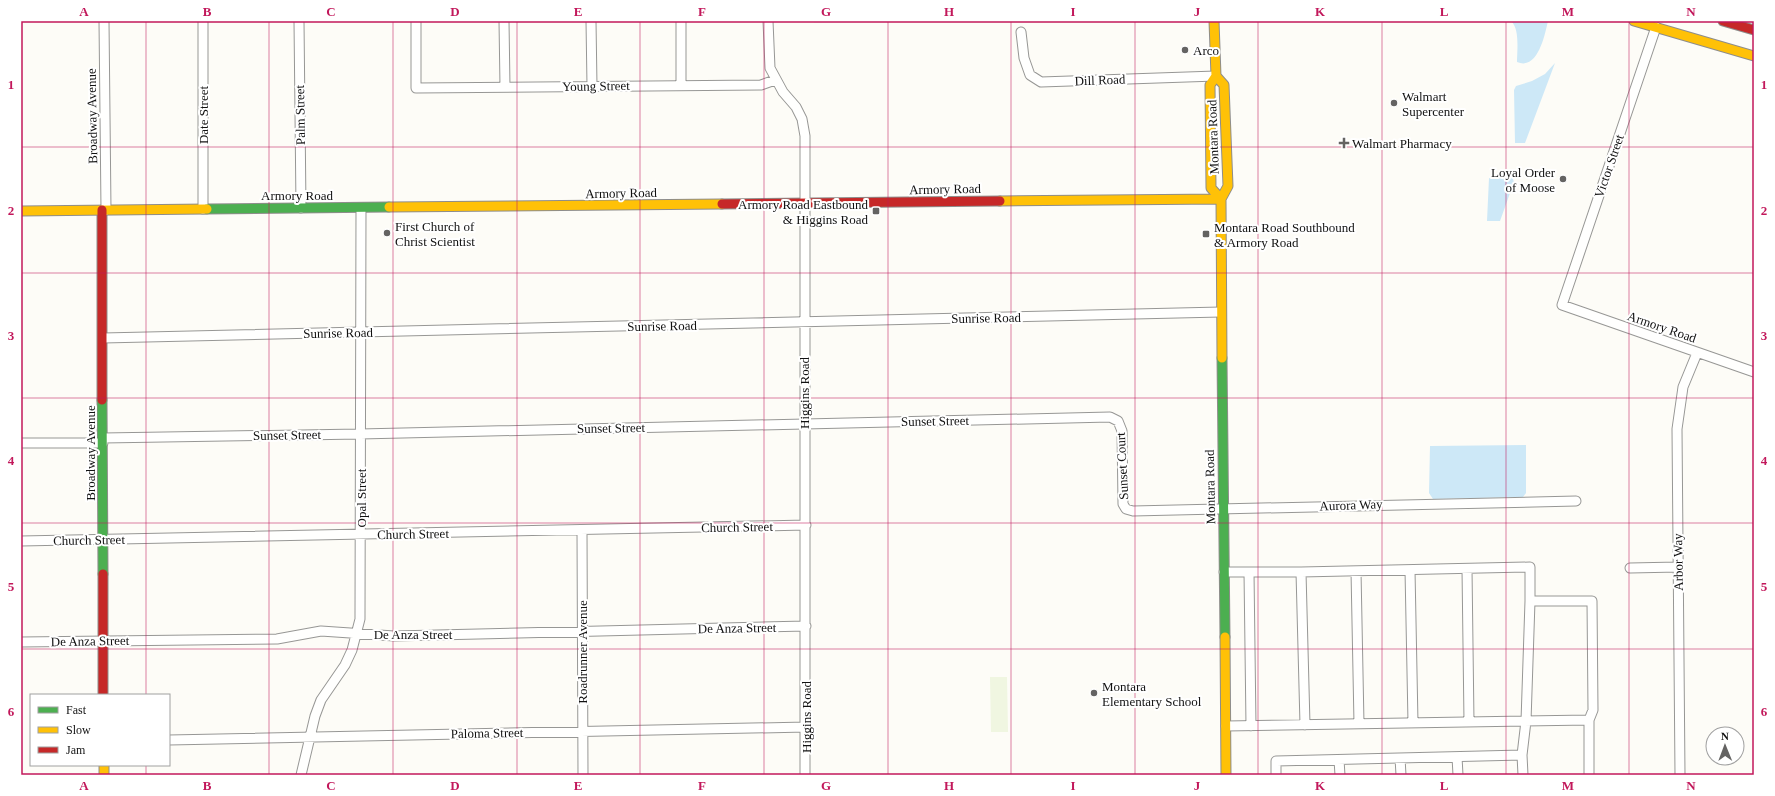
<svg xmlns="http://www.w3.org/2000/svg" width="1775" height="796" font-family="Georgia,serif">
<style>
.industrial{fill:#f5f0f3}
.pitch{fill:#f0f6e1}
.water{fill:#cde8f7}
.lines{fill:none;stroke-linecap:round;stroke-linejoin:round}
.street-casing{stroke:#979795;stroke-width:11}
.fast-casing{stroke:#8e8d8b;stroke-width:11}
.slow-casing{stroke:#8e8d8b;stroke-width:11}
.jam-casing{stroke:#8e8d8b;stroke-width:11}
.street{stroke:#fffffe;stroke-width:9}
.fast{stroke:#4caf50;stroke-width:9}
.slow{stroke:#ffc107;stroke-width:9}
.jam{stroke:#c62828;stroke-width:9}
.grid{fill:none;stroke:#c2185b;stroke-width:1;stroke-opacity:0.55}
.poi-dot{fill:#646362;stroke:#fff;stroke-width:1.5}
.labels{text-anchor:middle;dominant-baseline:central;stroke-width:4;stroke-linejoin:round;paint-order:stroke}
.poi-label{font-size:13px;fill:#111;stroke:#fff;text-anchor:start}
.street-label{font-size:13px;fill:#111;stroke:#fff}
.neatline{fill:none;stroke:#c2185b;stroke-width:1.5}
.grid-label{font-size:13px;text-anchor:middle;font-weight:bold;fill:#c2185b}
</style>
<rect width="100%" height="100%" fill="#fdfcf7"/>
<path class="industrial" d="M814,21h103l-103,2z"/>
<path class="pitch" d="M990,677h17l1,55h-17z"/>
<path class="water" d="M1511,21h37c-3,13 -10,50 -31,41 0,-11 3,-33 -6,-41z
M1555,63l-30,80h-10l-1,-53 2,-4 16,-5 13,-7z
M1511,174l3,8 -14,39h-13l2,-43z
M1526,445v48l-3,4 -90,2 -4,-6 1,-47z"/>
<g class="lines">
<g class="street-casing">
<path id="street" d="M104,21l2,189
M299,21l2,187
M416,21v67l345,-3 14,-5
M504,21l1,66
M591,21l1,65
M681,21v64
M768,21l2,47 13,24 13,15 6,12 3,17v639
M1656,27l-94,278 192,67
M1021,32l3,26 6,17 11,7 175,-6
M203,209v-188
M103,338l1118,-26
M103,438l257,-4 750,-17 8,4 4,10 1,73 3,5 7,2 443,-10
M21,443h82
M582,530l1,245
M21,541l785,-16
M1630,568l48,-1
M1467,569l2,153
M1410,570l3,153
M1356,571l3,153
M1224,572h77l229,-5v34h62l1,109 -4,10v55
M1249,572l2,154
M1301,572l4,153
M21,642l256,-3 44,-8 73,5 412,-10
M1226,726l363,-6
M169,740l637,-13
M1522,755l4,-34 4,-120
M1457,757l1,18
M1400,758l1,17
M1339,760l1,15
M301,775l14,-59 6,-16 24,-35 7,-15 8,-31 1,-411
M1276,775v-14l246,-6 1,20
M1680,775l-3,-346 6,-42 14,-34"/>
</g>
<g class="fast-casing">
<path id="fast" d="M207,209l182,-2
M1222,358l3,279
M102,400l1,174"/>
</g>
<g class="slow-casing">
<path id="slow" d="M1214,21l2,55 -6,9 1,103 10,11
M1634,21l120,35
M1216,76l8,9 4,101 -7,13 1,159
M1000,201l221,-2
M389,207l333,-3
M21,211l186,-2
M1225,637l1,138
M104,765v10"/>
</g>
<g class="jam-casing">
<path id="jam" d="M1723,21l31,9
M722,204l278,-3
M102,210v190
M103,574v121"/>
</g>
<use href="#street" class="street"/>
<use href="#fast" class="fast"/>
<use href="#slow" class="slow"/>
<use href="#jam" class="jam"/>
</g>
<path class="grid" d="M146,21v674M269,21v754M393,21v754M517,21v754M640,21v754M764,21v754M888,21v754M1011,21v754M1135,21v754M1258,21v754M1382,21v754M1506,21v754M1629,21v754M21,147h1733M21,273h1733M21,398h1733M21,523h1733M21,649h1733M146,765v10"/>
<g class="poi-dot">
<circle cx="1185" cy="50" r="4"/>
<circle cx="1394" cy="103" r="4"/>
<path d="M1342 137h4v4h4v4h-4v4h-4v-4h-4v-4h4z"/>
<circle cx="1563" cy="179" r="4"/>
<rect x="872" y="207" width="8" height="8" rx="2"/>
<circle cx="387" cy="233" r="4"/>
<rect x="1202" y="230" width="8" height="8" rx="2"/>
<circle cx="1094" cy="693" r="4"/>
</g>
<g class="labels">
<g class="poi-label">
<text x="1193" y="50">Arco</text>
<text x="1402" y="96">Walmart<tspan x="1402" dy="15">Supercenter</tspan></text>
<text x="1352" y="143">Walmart Pharmacy</text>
<text x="1555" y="172" text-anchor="end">Loyal Order<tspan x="1555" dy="15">of Moose</tspan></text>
<text x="868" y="204" text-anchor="end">Armory Road Eastbound<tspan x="868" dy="15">&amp; Higgins Road</tspan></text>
<text x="395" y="226">First Church of<tspan x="395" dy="15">Christ Scientist</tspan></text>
<text x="1214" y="227">Montara Road Southbound<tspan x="1214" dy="15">&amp; Armory Road</tspan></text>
<text x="1102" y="686">Montara<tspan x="1102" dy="15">Elementary School</tspan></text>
</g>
<g class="street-label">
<text transform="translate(1100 80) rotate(-2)">Dill Road</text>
<text transform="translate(596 86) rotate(-1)">Young Street</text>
<text transform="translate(203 115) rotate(-90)">Date Street</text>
<text transform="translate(300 115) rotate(-91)">Palm Street</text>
<text transform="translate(92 116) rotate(-91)">Broadway Avenue</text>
<text transform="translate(1213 137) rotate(-92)">Montara Road</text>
<text transform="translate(1609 166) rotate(-71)">Victor Street</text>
<text transform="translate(945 189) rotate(-1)">Armory Road</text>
<text transform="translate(621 193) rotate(-1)">Armory Road</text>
<text x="297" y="195">Armory Road</text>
<text transform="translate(986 318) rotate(-1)">Sunrise Road</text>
<text transform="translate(662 326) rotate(-1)">Sunrise Road</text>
<text transform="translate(1662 327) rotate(19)">Armory Road</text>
<text transform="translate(338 333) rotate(-1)">Sunrise Road</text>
<text transform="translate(804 393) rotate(-90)">Higgins Road</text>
<text transform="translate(935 421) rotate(-1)">Sunset Street</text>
<text transform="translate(611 428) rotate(-1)">Sunset Street</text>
<text transform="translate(287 435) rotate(-1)">Sunset Street</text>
<text transform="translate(90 453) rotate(-90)">Broadway Avenue</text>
<text transform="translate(1122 466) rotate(-93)">Sunset Court</text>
<text transform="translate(1210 487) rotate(-91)">Montara Road</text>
<text transform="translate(361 498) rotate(-90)">Opal Street</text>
<text transform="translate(1351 505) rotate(-2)">Aurora Way</text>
<text transform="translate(737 527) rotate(-1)">Church Street</text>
<text transform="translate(413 534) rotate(-1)">Church Street</text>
<text transform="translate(89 540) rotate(-1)">Church Street</text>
<text transform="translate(1678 562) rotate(-91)">Arbor Way</text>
<text transform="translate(737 628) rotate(-1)">De Anza Street</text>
<text x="413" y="634">De Anza Street</text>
<text transform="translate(90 641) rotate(-1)">De Anza Street</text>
<text transform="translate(582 652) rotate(-90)">Roadrunner Avenue</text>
<text transform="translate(806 717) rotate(-90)">Higgins Road</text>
<text transform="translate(487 733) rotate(-1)">Paloma Street</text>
</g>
</g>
<rect width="1775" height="796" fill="none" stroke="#ffffff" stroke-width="44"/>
<rect x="30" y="694" width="140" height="72" fill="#ffffff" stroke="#a0a0a0"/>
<rect x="38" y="707" width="20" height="6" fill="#4caf50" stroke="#a0a0a0"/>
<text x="66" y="714" font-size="12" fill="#111111">Fast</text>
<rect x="38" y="727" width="20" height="6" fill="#ffc107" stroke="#a0a0a0"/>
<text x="66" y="734" font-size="12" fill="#111111">Slow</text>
<rect x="38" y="747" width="20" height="6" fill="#c62828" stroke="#a0a0a0"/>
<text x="66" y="754" font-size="12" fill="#111111">Jam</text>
<g transform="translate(1725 746) rotate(359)"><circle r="19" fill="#ffffff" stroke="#a0a0a0"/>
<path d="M0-3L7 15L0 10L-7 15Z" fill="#646362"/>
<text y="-6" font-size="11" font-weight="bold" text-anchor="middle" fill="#111111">N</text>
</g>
<rect x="22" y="22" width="1731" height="752" class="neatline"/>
<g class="grid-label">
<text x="84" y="16">A</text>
<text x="207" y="16">B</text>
<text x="331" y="16">C</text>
<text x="455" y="16">D</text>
<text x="578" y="16">E</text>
<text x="702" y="16">F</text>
<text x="826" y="16">G</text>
<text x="949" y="16">H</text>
<text x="1073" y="16">I</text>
<text x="1197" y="16">J</text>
<text x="1320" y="16">K</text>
<text x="1444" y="16">L</text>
<text x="1568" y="16">M</text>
<text x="1691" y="16">N</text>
<text x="11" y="89">1</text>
<text x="1764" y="89">1</text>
<text x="11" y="215">2</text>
<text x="1764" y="215">2</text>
<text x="11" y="340">3</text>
<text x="1764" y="340">3</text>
<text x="11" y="465">4</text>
<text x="1764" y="465">4</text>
<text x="11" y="591">5</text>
<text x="1764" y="591">5</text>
<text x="11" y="716">6</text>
<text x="1764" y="716">6</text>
<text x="84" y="790">A</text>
<text x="207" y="790">B</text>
<text x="331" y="790">C</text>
<text x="455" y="790">D</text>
<text x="578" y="790">E</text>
<text x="702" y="790">F</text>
<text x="826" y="790">G</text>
<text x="949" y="790">H</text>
<text x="1073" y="790">I</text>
<text x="1197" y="790">J</text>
<text x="1320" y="790">K</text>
<text x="1444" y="790">L</text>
<text x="1568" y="790">M</text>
<text x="1691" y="790">N</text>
</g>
</svg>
